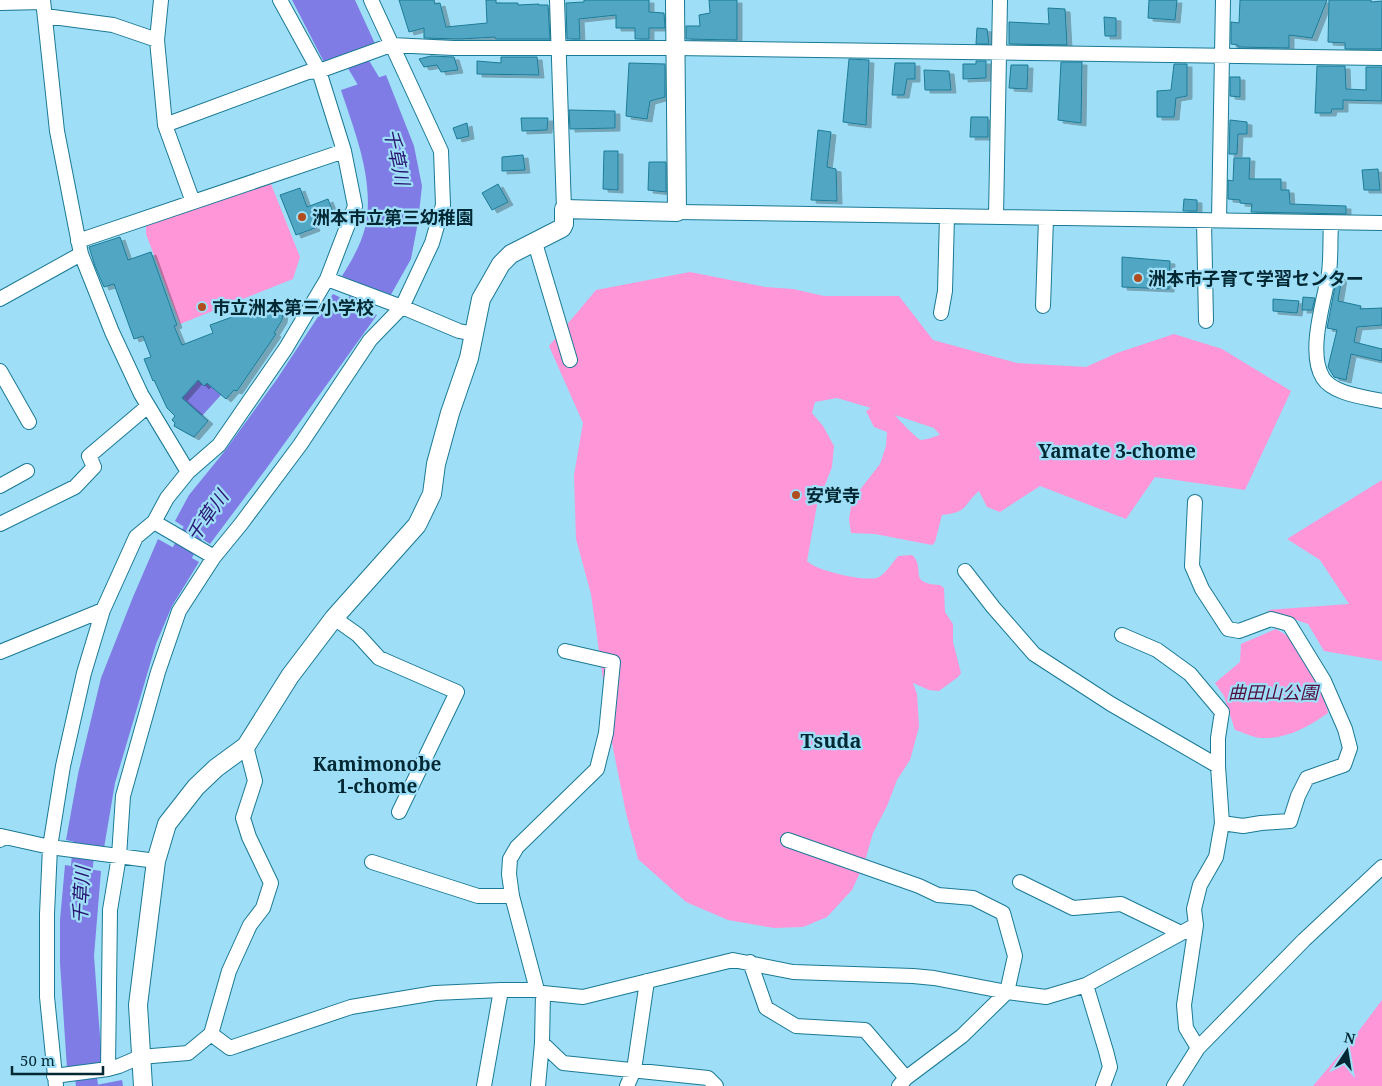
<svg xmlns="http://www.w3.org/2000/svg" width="1382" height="1086" font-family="'Noto Serif','Noto Sans JP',serif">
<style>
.green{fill:#fe96d8;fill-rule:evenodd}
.water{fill:#7f7ce5}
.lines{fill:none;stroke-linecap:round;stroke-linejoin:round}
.river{stroke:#7f7ce5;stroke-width:22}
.building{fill:#51a7c3;stroke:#1d7b96;filter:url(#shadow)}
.minor-casing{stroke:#1a7994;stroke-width:16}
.major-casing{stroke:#1a7994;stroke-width:20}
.minor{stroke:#fff;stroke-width:14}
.major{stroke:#fff;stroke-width:18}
.poi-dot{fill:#b14c1e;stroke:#9edff7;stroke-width:2}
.labels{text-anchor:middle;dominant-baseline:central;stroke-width:4.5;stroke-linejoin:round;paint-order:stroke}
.poi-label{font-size:18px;font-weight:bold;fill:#022833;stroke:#9edff7;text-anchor:start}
.park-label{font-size:18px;font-style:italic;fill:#500d3d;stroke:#9edff7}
.water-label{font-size:19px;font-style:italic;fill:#281371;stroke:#9edff7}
.neighbourhood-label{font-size:19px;font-weight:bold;fill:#022833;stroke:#9edff7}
.quarter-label{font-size:20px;font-weight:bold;fill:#022833;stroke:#9edff7}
</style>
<defs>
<filter id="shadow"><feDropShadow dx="5" dy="3" stdDeviation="0" flood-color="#0004"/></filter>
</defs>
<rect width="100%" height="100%" fill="#9edff7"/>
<path class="green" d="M271,184l29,73 -7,22 -113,45 -34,-90v-9z
M690,272l75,15 28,2 31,7h75l34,44 84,23 69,4 31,-14 57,-19 48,15 69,42 -46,99 -90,-13 -29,42 -86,-33 -40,26 -13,-5 -8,-16c-17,15 -10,21 -37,24l-7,27 -3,3 -57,-11 -24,-1 -2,-14 3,-19 28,-36 6,-18 1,-14 -13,-5 -8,-16 5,-3 -34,-10 -22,4 -3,11 11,13 11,20 -2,21 -15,38 -10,56c9,10 62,22 72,16 7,-4 14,-15 19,-21l14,-1c15,14 -6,28 28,30l4,3 1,24 8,12v18l8,31 -3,4 -19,14 -10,-1 -16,-7 4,11 2,33 -9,33 -13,20 -10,26 -14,27 -9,31 -12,26 -25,27 -24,10 -29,1 -46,-8 -42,-18 -48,-43 -12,-46 -14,-70 -21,-149 -15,-55 -2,-64 9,-52 -34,-77 47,-56zM895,415l39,13 6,7c-5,1 -13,5 -19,5 -3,0 -24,-22 -26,-25z
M1382,480v181l-58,-10 -16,-27 -41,-14 82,-6 -29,-44 -33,-21z
M1276,629l15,9 33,52 4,23c-20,14 -41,26 -66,25 -9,0 -19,-6 -27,-8l-11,-34 -9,-13 25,-21 1,-18z
M1382,1000v86h-69l42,-50z"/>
<path class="water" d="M292,0h63l22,48 -52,16z
M386,75l28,71 8,40 -4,36 -7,37 -22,39 -47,-22c10,-16 20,-33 24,-52 8,-46 -11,-91 -25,-134z
M333,294l44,21 -111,154 -56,75 -35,-23 14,-26 35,-43 53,-73z
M198,380l6,6 3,-3 14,12 -30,33 -9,-30z
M158,539l41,23 -27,44 -16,38 -41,139 -11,65 -38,-8 12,-66 23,-96 32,-81z
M65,865l36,6 -7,85 8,107 -35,6 -7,-106v-43z
M122,1080l1,6h-32z"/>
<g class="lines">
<path class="river" d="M320,0l64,107
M341,331l36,-58
M169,578l30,-57 10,-12
M79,898l5,-54 6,-31
M83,1050l4,36"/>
</g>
<path class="building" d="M399,0h35l1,4 5,-1 6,24 41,-4 -1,-23h10v3h22v2l21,-1v1h9l2,34h-54l-1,-2 -35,2 -36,-1v-10l-15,4z
M584,0h65v12l15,1 1,15h-16v11h-14v-11h-19v-13l-37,4 1,20h-13l-1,-36 18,-1z
M709,0h28v40l-51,-1v-13h14l-1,-11 11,-2z
M1149,0h28l-2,20 -27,-2z
M1240,0h87l-15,38 -23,-3v13l-51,-1v-2l-7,-1v-22l8,1z
M1329,0h42v2l11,-1v48h-37v-6l-17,-1z
M1048,8l17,1 2,36 -58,-1v-22l40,2z
M1104,17l12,1v18h-11z
M977,28l10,1 2,15h-13z
M431,56l23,1 4,13 -17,2 -4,-7 -13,2 -5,-8z
M501,57h36l2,18 -62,-1v-13l24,2z
M849,59l20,1 -3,65 -23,-3z
M976,61h10v17l-23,1v-15h13z
M1061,62h21l-1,61 -23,-3z
M629,63l36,1v33l-15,4 -3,18 -21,-3z
M895,63h20v16h-8l-3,16h-12z
M1174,64h13v32l-11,2 -2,19h-17v-26l14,-1z
M1011,65h17l-1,24 -18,-1z
M1317,66h28l1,23 20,1v-23h16v34l-39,-1v9h-11l-1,4h-16z
M924,70l25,1 2,19h-26z
M1230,77h10v20l-10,-1z
M569,110l46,1v17l-45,1z
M971,117h17v20h-18z
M521,118h27l-1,12 -25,1z
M1230,120l17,2v12h-9l-1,20h-8z
M467,123l2,13 -12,3 -4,-11z
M818,130l13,2 -4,35 9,2 1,32 -26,-1z
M604,151h14v39l-15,-1z
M523,155l2,15 -23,1v-14z
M1234,158h16l-1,21h32v11h8l1,14 56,2v8l-95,-2 1,-8 -12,-1v-3l-12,-1v-19l5,1z
M649,162h17v30l-18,-2z
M1378,169l2,21h-16l-2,-20z
M498,184l10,18 -16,8 -10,-17z
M300,188l7,19 21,-8 6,16 -21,8 2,5 -19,7 -16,-40z
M1184,199l13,1v11h-14z
M120,237l8,23 23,-8 26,73 -3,1 8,19 31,-12 -3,-8 47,-17 2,-2 18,-1 4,2 2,4 -1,9 -8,13 2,1 -39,57 -3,-1 -8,9 -19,-16 -3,3 -6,-6 -16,18 26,23 -14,16 -20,-11 1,-3 -3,-3 3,-4 -8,-8 -13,-28 -1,1 -9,-22 7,-2 -8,-21 -9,3 -20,-55 -10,3 -9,-21 -6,-19z
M1122,257l48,4 -1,28 -47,-2z
M1337,276l5,1 -4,24 23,5 -1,3 22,-1v17l-25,2 -3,15 28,7v12l-31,-7 -5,26 -12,-3 -6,-10 9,-37 -10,-2z
M1303,297l12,1 -3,12h-10z
M1273,299l26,2 -2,12 -24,-2z"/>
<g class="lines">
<g class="minor-casing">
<path id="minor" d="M43,0l14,131 24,123 31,78 29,62 47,78
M161,0l-4,40 8,85 28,77
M557,0l7,209
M0,3l43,-1
M45,16l68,9 44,15
M165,125l143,-53 11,-1 72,-26 63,3h221l707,10
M677,212l705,11
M996,217l4,-217
M1219,220l4,-220
M1204,221l2,100
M1331,224c-1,16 0,33 -2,49 -5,28 -22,80 -6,105 10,16 42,19 59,23
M78,241l266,-90
M535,243l35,117
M327,279l75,28 57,24 15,3
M0,299l81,-45
M1043,306l3,-87
M941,313l4,-22 2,-75
M0,371l29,51
M0,486l27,-15
M1195,502l-3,64 10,23 26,40 11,2 32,-12 18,5 35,57 21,48 5,19 -6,17 -37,13 -9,18 -8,25 -29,2 -18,3 -21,-3
M154,522l60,35
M0,524l75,-37 19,-20 -5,-11 59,-50
M965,571l28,36 41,47 77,50 107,62
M334,618l24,17 21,23 78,34 -58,120
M1122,635l35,15 33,24 32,38 -4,26v28l4,57 -6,34 -16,28 -6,24 2,16 -12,80 2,23 12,20
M0,652l103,-42
M0,840l1,-4 49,11 106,14
M788,840l131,46 19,9 35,3 30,15 12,43 -8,36 -45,44 -56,42 -7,8
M372,862l106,34h34
M1020,882l53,26 48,-4 60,29
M750,962l16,46 30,18 69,4 41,48
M1086,985l20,66 4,16 -7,19
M537,990l-25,-94 -3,-22 1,-15 7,-12 80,-78 9,-36 7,-71 -48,-11
M543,993l-1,50 21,20 145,15 8,8
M211,1034l19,14 121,-41 84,-14 66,-3h36l6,3 40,4 150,-37 60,12 120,4 21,2 73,14 39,5 40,-12 110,-60
M108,1069l2,-159 9,-54 4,-60 35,-124 21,-61 35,-54 27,-33 59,-79 70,-105 32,-33 30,-64 11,-38 -2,-54 -70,-151
M54,1076l54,-7 11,-3 21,-9 48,-4 23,-19 18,-63 21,-46 13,-17 8,-25 -22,-46 -6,-19 12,-37 -9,-35
M56,1086l-9,-89v-83l3,-67 13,-81 21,-93 19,-63 33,-73 18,-15 13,-24 21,-26 31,-27 67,-97 41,-69 28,-73 -11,-55 -25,-80 -39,-71
M484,1086l17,-96
M538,1086l4,-43
M627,1086l7,-16 13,-89
M1174,1086l24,-38 106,-108 78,-73"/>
</g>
<g class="major-casing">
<path id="major" d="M143,1086l-5,-81 18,-144 11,-37 29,-37 20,-19 30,-22 44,-70 44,-58 83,-93 15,-31 4,-30 14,-51 19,-55 12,-59 20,-35 10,-10 51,-26 2,-4v-15l113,3 -2,-212"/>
</g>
<use href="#minor" class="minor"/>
<use href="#major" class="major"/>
</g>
<g class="poi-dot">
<circle cx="302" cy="217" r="5"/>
<circle cx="1138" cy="278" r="5"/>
<circle cx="202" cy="307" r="5"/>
<circle cx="796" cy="495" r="5"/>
</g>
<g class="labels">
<g class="poi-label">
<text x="312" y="217">洲本市立第三幼稚園</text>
<text x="1148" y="278">洲本市子育て学習センター</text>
<text x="212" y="307">市立洲本第三小学校</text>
<text x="806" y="495">安覚寺</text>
</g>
<g class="park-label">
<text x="1273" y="692">曲田山公園</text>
</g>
<g class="water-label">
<text transform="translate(397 157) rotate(78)">千草川</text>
<text transform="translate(207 516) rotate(-55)">千草川</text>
<text transform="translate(81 895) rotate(-87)">千草川</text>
</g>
<g class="neighbourhood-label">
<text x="1117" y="451">Yamate 3-chome</text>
<text x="377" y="764">Kamimonobe<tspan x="377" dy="22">1-chome</tspan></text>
</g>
<g class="quarter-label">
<text x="831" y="740">Tsuda</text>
</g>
</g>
<g transform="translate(1347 1051) rotate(12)" stroke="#9edff7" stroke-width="4" paint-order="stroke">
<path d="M0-4L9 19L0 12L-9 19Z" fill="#022833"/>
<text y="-8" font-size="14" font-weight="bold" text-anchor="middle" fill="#022833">N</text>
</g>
<path d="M12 1066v8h91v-8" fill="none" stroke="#022833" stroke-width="2.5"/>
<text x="20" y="1066" font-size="15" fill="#022833" stroke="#9edff7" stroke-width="4" paint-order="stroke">50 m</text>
</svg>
